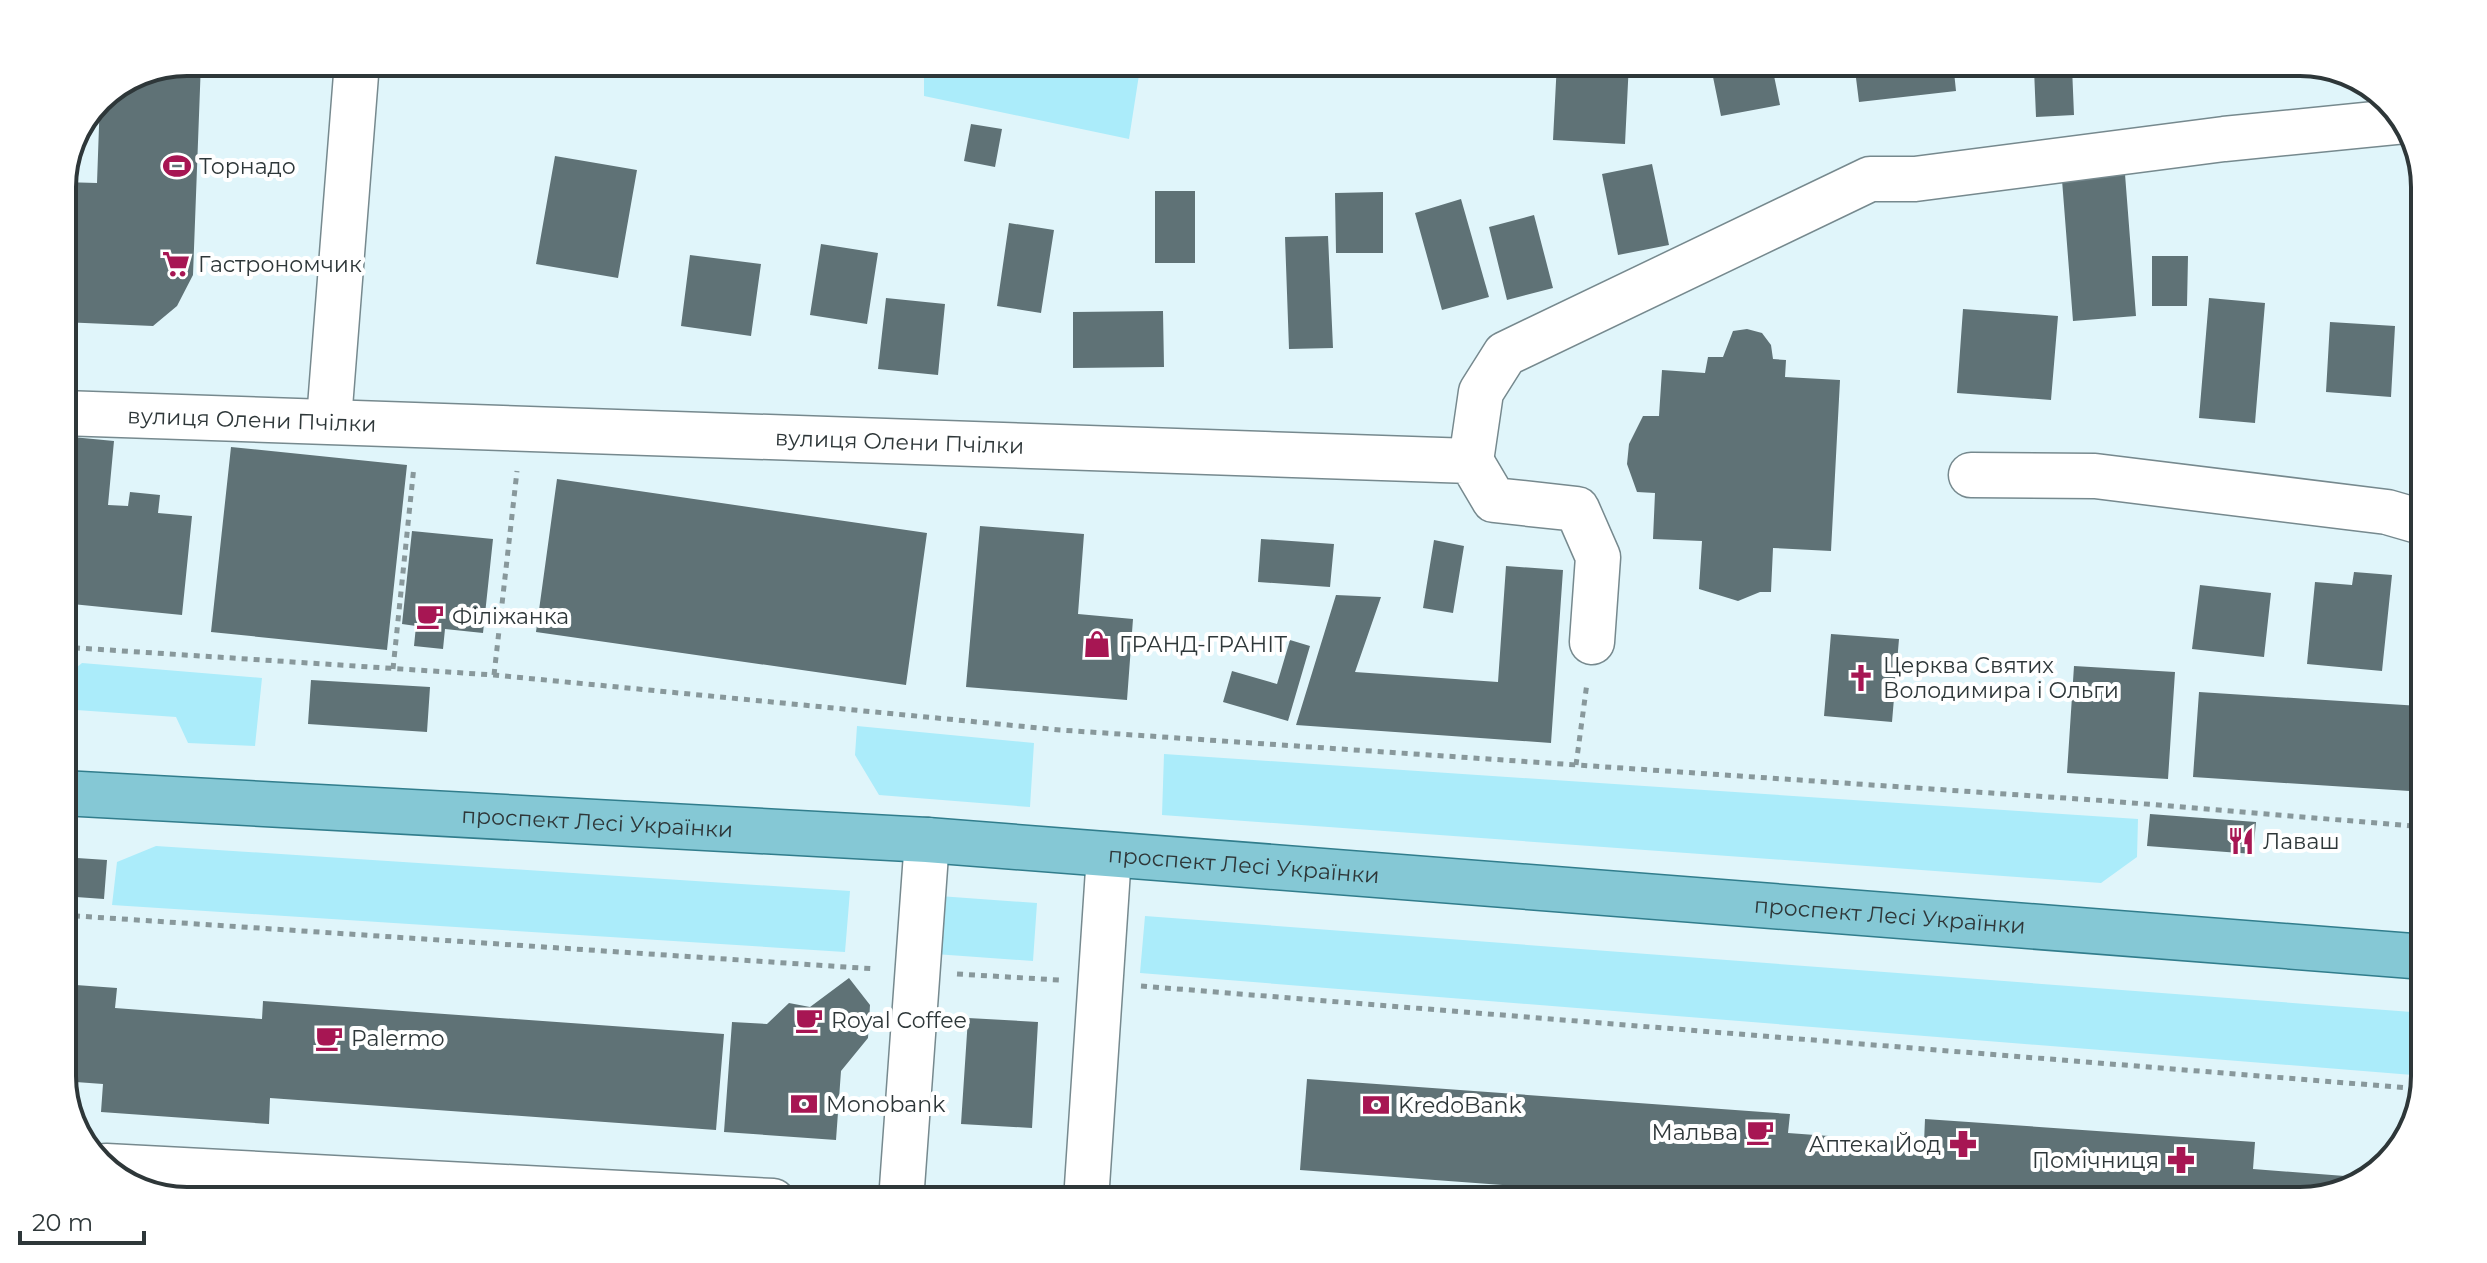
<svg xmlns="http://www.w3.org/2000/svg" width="2487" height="1263" font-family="Montserrat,sans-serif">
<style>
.green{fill:#abecfa}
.building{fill:#5f7276}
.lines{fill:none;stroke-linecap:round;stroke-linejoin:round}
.minor-casing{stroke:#76898e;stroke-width:47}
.major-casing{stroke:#317d8c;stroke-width:47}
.path{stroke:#88989b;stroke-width:5;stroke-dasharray:6 6;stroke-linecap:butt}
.minor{stroke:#fff;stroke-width:44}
.major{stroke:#85c8d5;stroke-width:44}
.labels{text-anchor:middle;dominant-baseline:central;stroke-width:8;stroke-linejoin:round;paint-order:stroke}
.poi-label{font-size:22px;fill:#2e3739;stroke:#fff;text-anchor:start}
.street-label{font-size:22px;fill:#2e3739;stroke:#fff}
.rim{fill:none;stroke:#2e3739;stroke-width:4}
</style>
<rect width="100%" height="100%" fill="#e0f5fa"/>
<path class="green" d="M924,62h217l-12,77 -205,-43z
M82,663l180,15 -7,68 -67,-3 -12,-26 -114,-8v-37h9z
M857,726l177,17 -4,64 -151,-12 -24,-40z
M1164,754l974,65 -1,38 -36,26 -939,-68z
M156,846l694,45 -5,61 -733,-47 5,-43z
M939,896l98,7 -4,58 -98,-7z
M1145,916l1280,97v63l-1285,-103z"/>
<path class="building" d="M187,62h14l-8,213 -16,31 -24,20 -91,-4v-140l35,1 3,-85z
M1557,62h72l-4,82 -72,-4z
M1854,62h99l3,29 -97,11z
M1772,66l8,39 -59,11 -8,-39z
M2072,67l2,48 -38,2 -2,-48z
M971,124l31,5 -7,38 -31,-6z
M555,156l82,14 -19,108 -82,-14z
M1652,164l17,81 -51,10 -16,-81z
M2125,174l11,142 -63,5 -11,-141z
M1155,191h40v72h-40z
M1383,192v61h-47l-1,-60z
M1461,199l28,98 -47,13 -27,-97z
M1534,215l19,73 -46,12 -18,-73z
M1009,223l45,7 -13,83 -44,-7z
M1328,236l5,112 -44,1 -4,-112z
M821,244l57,9 -11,71 -57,-9z
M690,255l71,9 -10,72 -70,-10z
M2152,256h36l-1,50h-35z
M886,298l59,6 -7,71 -60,-6z
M2209,298l56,5 -10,120 -56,-5z
M1963,309l95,7 -7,84 -94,-7z
M1163,311l1,56 -91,1v-56z
M2330,322l65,4 -4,71 -65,-5z
M1747,329l15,4 9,12 2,14 13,1 -1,17 55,3 -9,171 -58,-3 -2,44h-11l-22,9 -39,-12 3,-48 -49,-2 2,-46 -18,-1 -10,-28 2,-20 14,-28h16l3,-46 43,3 3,-16h15l10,-26z
M62,436l52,5 -6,64 20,1 2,-14 30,3 -2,18 34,3 -10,99 -120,-12z
M231,447l176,18 -20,185 -176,-18z
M557,479l370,54 -21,152 -370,-53z
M980,526l104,8 -6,80 55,5 -6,81 -161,-13z
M412,531l81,8 -10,94 -38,-4 -2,20 -29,-3 2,-20 -14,-2z
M1261,539l73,5 -4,43 -72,-5z
M1434,540l30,6 -11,67 -30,-5z
M1506,566l57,4 -12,173 -255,-18 40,-130 45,2 -26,75 143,10z
M2354,572l38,3 -10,96 -75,-7 8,-82 37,3z
M2200,585l71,8 -7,64 -72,-8z
M1831,634l68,5 -7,83 -68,-6z
M1290,640l20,6 -22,75 -65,-19 9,-31 45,13z
M2074,666l101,6 -7,107 -101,-6z
M2422,677l3,1v114l-232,-15 6,-85 221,14z
M311,680l119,7 -3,45 -119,-8z
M2150,814l106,8 -3,32 -106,-8z
M62,857l45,3 -3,39 -42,-3z
M849,978l21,27 -2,33 -27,33 -5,69 -112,-8 8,-110 35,2 22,-21 21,4z
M62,984l55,4 -2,20 147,11 1,-18 461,33 -8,96 -446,-32 -1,26 -168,-12 2,-28 -41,-3z
M968,1018l70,4 -6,106 -71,-4z
M1307,1079l483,35 -2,19 136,10 1,-24 330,23 -2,27 118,9 -71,23h-580l-420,-31z"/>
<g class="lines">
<g class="minor-casing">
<g id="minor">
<path id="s1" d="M62,413l1409,48 23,39 83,9 21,48 -6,85"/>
<path d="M329,420l28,-358"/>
<path d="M1471,461l10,-69 24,-38 365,-175h45l309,-40 181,-18"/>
<path d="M1971,475l124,1 292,36 38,11"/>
<path d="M106,1166l667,35"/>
<path d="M901,1201l26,-361"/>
<path d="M1086,1201l23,-346"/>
</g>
</g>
<g class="major-casing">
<g id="major">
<path id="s2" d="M62,793l865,47 1498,117"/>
</g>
</g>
<path class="path" d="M62,647l432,28 566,55 1049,71 316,26
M393,669l21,-203
M494,675l23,-204
M1576,765l11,-82
M62,915l814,54
M957,974l102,6
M1141,986l1281,103"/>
<use href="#minor" class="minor"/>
<use href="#major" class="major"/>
</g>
<defs>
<g id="stadium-bare" transform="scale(2.16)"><path d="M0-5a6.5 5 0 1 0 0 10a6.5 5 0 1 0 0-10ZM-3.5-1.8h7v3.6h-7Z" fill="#a71653" stroke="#fff" stroke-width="2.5" paint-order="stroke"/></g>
<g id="supermarket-bare" transform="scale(2.16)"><path d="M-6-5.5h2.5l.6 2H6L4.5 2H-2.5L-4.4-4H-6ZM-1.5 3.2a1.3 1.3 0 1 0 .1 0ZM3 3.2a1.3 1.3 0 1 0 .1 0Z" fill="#a71653" stroke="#fff" stroke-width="2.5" paint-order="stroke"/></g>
<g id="cafe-bare" transform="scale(2.16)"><path d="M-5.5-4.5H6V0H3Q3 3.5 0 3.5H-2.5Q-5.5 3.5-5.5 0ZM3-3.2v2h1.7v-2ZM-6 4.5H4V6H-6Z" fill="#a71653" stroke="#fff" stroke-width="2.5" paint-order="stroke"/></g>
<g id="shop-bare" transform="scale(2.16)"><path d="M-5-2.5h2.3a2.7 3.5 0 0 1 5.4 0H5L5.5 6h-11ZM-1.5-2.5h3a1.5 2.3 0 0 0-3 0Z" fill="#a71653" stroke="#fff" stroke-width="2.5" paint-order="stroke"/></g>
<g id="church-bare" transform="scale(2.16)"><path d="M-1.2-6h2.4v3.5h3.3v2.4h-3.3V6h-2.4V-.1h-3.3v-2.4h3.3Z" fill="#a71653" stroke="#fff" stroke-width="2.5" paint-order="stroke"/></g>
<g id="restaurant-bare" transform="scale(2.16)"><path d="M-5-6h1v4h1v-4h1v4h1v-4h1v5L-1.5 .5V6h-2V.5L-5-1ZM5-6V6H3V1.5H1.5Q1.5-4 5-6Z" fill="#a71653" stroke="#fff" stroke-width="2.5" paint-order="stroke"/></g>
<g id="bank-bare" transform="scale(2.16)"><path d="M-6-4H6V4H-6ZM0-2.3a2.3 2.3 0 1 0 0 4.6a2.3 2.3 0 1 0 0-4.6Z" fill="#a71653" stroke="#fff" stroke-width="2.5" paint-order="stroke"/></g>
<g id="pharmacy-bare" transform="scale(2.16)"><path d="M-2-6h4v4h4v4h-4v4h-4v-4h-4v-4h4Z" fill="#a71653" stroke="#fff" stroke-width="2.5" paint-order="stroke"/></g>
</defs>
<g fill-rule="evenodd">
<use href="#stadium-bare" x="177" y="166"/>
<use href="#supermarket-bare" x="176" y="264"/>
<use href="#cafe-bare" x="430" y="616"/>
<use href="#shop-bare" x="1097" y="644"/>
<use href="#church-bare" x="1861" y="678"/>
<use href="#restaurant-bare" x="2241" y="841"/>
<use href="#cafe-bare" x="809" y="1020"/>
<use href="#cafe-bare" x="329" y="1038"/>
<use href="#bank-bare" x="804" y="1104"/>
<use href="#bank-bare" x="1376" y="1105"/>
<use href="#cafe-bare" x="1760" y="1132"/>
<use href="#pharmacy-bare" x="1963" y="1144"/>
<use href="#pharmacy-bare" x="2181" y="1160"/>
</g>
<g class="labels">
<g class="poi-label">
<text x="199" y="166">Торнадо</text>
<text x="198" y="264">Гастрономчик</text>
<text x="452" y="616">Філіжанка</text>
<text x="1119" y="644">ГРАНД-ГРАНІТ</text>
<text x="1883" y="665">Церква Святих<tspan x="1883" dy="25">Володимира і Ольги</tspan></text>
<text x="2263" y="841">Лаваш</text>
<text x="831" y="1020">Royal Coffee</text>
<text x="351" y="1038">Palermo</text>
<text x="826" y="1104">Monobank</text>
<text x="1398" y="1105">KredoBank</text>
<text x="1738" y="1132" text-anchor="end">Мальва</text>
<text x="1941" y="1144" text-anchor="end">Аптека Йод</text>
<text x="2159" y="1160" text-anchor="end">Помічниця</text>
</g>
<g class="street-label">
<text stroke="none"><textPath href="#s1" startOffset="190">вулиця Олени Пчілки</textPath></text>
<text stroke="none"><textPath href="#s1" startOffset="838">вулиця Олени Пчілки</textPath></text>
<text stroke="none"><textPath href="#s2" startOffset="536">проспект Лесі Українки</textPath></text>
<text stroke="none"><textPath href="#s2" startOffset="1184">проспект Лесі Українки</textPath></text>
<text stroke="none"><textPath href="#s2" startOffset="1832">проспект Лесі Українки</textPath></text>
</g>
</g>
<path d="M0 0H2487V1263H0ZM187 76H2300A111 111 0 0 1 2411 187V1076A111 111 0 0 1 2300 1187H187A111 111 0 0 1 76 1076V187A111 111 0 0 1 187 76Z" fill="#fff" fill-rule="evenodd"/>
<path class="rim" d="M187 76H2300A111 111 0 0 1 2411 187V1076A111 111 0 0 1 2300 1187H187A111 111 0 0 1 76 1076V187A111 111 0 0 1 187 76Z"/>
<path d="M20 1231v12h124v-12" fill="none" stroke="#2e3739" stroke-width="4"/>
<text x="32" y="1231" font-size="24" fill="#2e3739" stroke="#ffffff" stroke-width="6" paint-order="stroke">20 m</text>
</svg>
